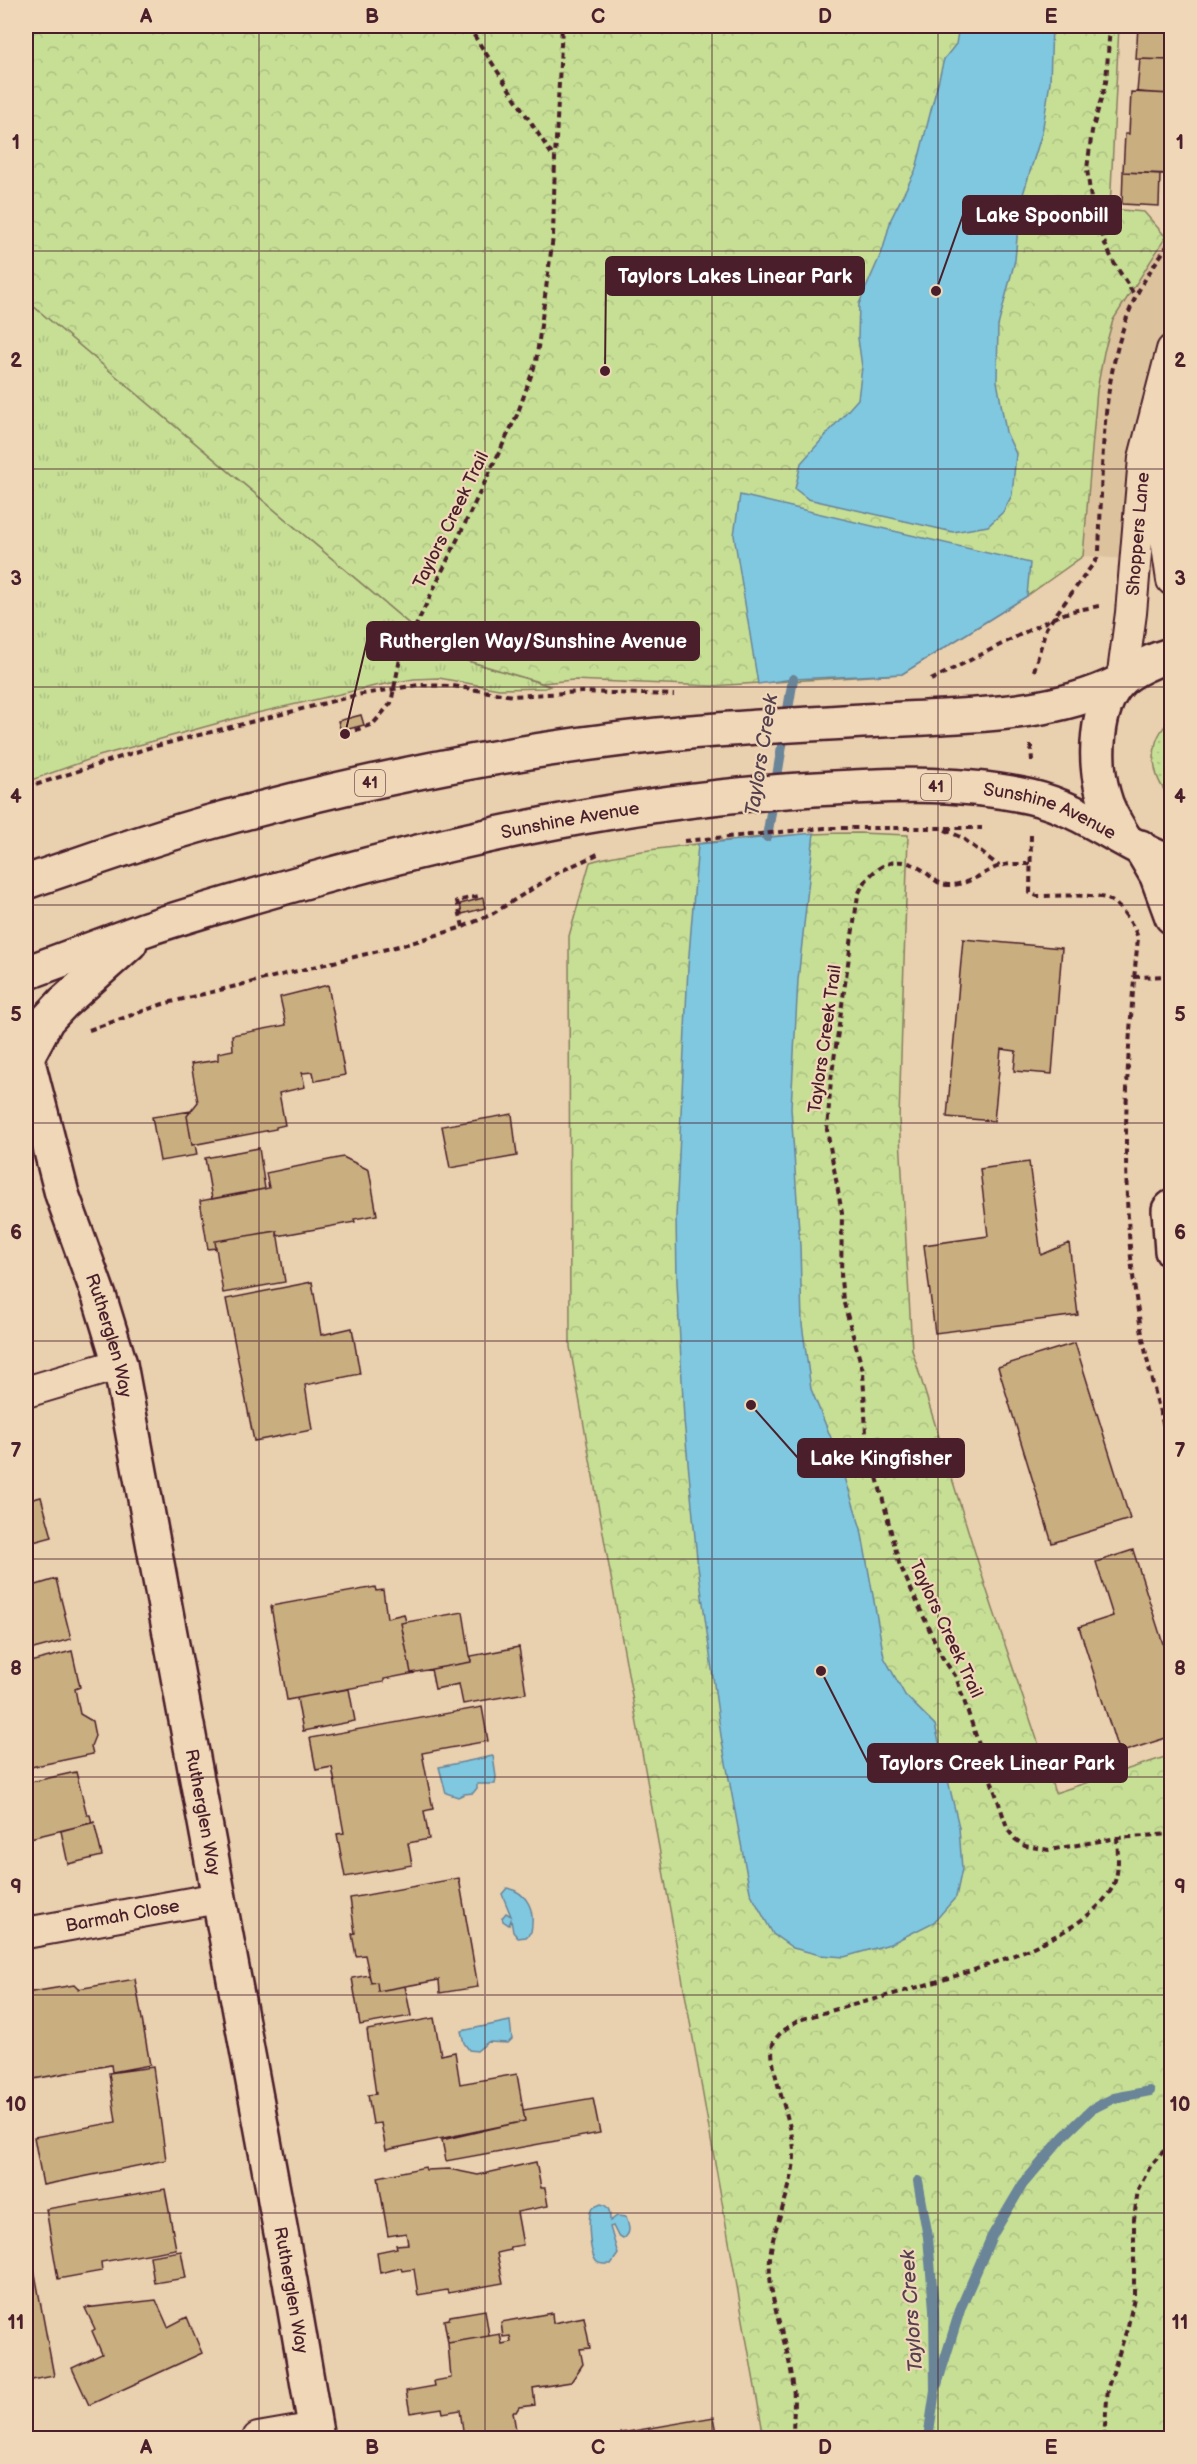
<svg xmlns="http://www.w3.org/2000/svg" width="1197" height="2464" font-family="'Balsamiq Sans',sans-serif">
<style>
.built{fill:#dcc39e}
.grass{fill:url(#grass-tufts);stroke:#887f60;stroke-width:1.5}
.park{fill:url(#park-crowns);stroke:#887f60;stroke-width:1.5}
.garden{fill:url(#garden-dots);stroke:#887f60;stroke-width:1.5}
.water{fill:#7fc8e0;stroke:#6a8498;stroke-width:1.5}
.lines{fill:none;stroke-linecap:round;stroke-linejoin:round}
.stream{stroke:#6a8498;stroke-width:10}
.building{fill:#c9ae80;stroke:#4a1f2b;stroke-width:1.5}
.street-casing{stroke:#4a1f2b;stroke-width:34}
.secondary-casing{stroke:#4a1f2b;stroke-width:38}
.primary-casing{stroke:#4a1f2b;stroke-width:38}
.path{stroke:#4a1f2b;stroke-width:4;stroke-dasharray:6 4.5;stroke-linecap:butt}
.street{stroke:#f0d7b8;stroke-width:30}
.secondary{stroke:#f0d7b8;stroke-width:33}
.primary{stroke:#f0d7b8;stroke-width:33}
.grid{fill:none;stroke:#4a1f2b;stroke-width:1.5;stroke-opacity:0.55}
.labels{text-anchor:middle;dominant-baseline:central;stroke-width:4.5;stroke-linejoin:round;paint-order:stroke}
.shield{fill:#f0d7b8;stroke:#7c5655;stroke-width:1.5}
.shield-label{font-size:16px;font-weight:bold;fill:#4a1f2b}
.street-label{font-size:18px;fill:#4a1f2b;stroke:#f0d7b8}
.water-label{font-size:20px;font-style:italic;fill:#55414f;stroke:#f0d7b8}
.leader{fill:none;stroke:#4a1f2b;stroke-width:2}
.callout-dot{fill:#4a1f2b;stroke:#f0d7b8;stroke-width:2}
.callout{fill:#4a1f2b;stroke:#4a1f2b;stroke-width:2}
.callout-label{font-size:20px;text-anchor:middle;font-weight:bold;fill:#fff}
.neatline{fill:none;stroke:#4a1f2b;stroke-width:2}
.grid-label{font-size:20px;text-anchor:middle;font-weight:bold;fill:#4a1f2b}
</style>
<defs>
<pattern id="grass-tufts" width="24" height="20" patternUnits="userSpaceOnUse" patternTransform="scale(1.5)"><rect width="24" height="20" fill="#c6df95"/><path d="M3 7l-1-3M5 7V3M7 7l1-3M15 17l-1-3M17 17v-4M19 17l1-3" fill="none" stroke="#acbf81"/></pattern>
<pattern id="park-crowns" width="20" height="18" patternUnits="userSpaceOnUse" patternTransform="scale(1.5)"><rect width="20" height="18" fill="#c6df95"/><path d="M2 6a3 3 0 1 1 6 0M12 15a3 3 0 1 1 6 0" fill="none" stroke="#acbf81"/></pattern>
<pattern id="garden-dots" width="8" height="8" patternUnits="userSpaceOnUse" patternTransform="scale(1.5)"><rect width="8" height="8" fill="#c6df95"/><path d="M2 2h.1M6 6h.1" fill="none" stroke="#acbf81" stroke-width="1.8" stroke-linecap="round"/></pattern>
</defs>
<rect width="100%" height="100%" fill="#e9d0ae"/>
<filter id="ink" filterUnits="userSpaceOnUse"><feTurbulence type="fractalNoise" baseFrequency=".0167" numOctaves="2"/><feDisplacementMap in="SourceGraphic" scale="12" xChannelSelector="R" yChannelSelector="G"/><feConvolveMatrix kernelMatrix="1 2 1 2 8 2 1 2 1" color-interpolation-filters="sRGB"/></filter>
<g filter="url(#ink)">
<path class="built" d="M1171,228v334l-88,-6 14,-166 7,-38 9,-32z"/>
<path class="grass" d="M26,300l419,354 105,32 -5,2 -46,1 -60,-11 -25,1 -39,7 -131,30 -145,40 -73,26z"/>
<path class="park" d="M26,26h1093l-9,183 34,3 22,25 -53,83 -9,32 -7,38 -14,166 -56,40 -125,78 -190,12 -139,-6 -31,3 -97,-29 -419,-354z
M859,833l49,2 -9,284 13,231 74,238 69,205 116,-38v683h-407l-194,-1091 -1,-411 21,-74c30,-9 60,-12 90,-16 60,-8 119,-13 179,-13z"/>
<path class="garden" d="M1171,720v78c-21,-21 -24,-58 0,-78z"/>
<path class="water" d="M959,26h93l-2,56 -8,51 -22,71 -5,56 -17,66 -1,55 9,51 10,22 -4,41 -9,17 -15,14 -35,6 -145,-33 -13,-10 6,-26 57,-64 4,-32 -4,-29 1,-34 24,-55 8,-30 25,-50 28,-110 12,-15z
M740,495l290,68 -3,33 -125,78 -109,5 -35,5 -24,-149z
M814,833l-16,147 -7,128 9,138 2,78 9,65 27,66 23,74 23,128 21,38 30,30 24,102 3,42 -6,28 -22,25 -44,22 -46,13 -24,-2 -27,-7 -20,-14 -23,-42 -29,-156 -24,-177 -13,-139 -7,-138 -1,-65 12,-250 10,-123z
M493,1756l3,21 -1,7h-18v4l-4,5 -9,1 -6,3 -12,-4 -7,-26z
M507,1888c22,5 28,23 24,44l-5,5 -8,1 -5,-6 -2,-12 -2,5 -6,-4 -1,-3 4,-5 5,3 -9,-22z
M510,2021l2,18 -4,4 -20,-1 -11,9 -8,-1 -5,-7 -3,-12z
M601,2204c9,2 9,9 9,17l7,-5 9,1c3,9 6,16 -3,22l-5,-3 -5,-10 -3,1 8,27 -7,10c-4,0 -10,1 -14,-2 -8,-8 -10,-45 -5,-54z"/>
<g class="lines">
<path class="stream" d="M767,837l26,-158
M918,2181l10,56 6,72 1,82 -7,47
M935,2391l26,-84 31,-71 31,-52 41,-48 28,-27 22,-11 36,-7"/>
</g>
<path class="building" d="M1138,26h34v34l-36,-1z
M1140,59l32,1v34l-35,-2z
M1131,92l41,2v80l-49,-2 2,-38h4z
M1123,172l37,2 -1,32 -37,-2z
M361,715l3,10 -23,6 -3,-10z
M483,898l2,10 -23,6 -2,-10z
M963,939l99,9 -10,126 -38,-3 2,-20 -15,-2 -7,72 -47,-4z
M328,985l17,90 -30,6 -2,-9 -11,1 3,14 -26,6 6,32 -9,2v2l-84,16 -5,-29 11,-14 -7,-38 27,-4v-7l15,-3 -1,-15 54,-10 -6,-28z
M191,1111l-4,5 5,29 3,-1 2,11 -37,6 -8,-44z
M512,1114l5,42 -67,12 -8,-42z
M259,1148l6,41 -53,10 -7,-41z
M343,1157l26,13 8,45 -23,4 1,3 -78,14v-5l-62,10 1,7 -8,1 -8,-48 69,-13 -3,-15z
M1029,1162l12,93 28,-12 9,72 -143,18 -11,-88 64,-9 -8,-67z
M277,1231l8,51 -62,11 -8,-52z
M312,1282l9,53 31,-7 8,46 -55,11 7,45 -58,11 -28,-142z
M1075,1343l55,176 -78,24 -54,-176z
M41,1497l11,40 -26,7v-46v3z
M1133,1550l39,122v64l-53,17 -40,-126 34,-11 -17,-54z
M26,1558l7,28 23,-7 15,60 -45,12z
M375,1587l1,4 7,-1 4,28 17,-4 2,8 -5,1 10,50h4l-31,6v3l-97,18 -16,-94z
M463,1612l8,50 -60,11 -10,-50z
M519,1647l7,46 -63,11 -4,-20 -24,5 -4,-20 40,-7v-6z
M72,1651l8,36 -5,2 5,25 12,7 3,15 -4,10 2,8 -67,14v-105z
M349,1689l6,32 -52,10 -6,-33z
M482,1707l6,34 -66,12 11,56 -9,2 5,28 -21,4 4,22 -67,12 -8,-43 7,-1 -12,-66 -16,3 -6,-32z
M76,1772l11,43h3l2,8 -66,16v-56z
M94,1822l8,34 -34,8 -7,-33z
M459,1878l19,109 -38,6 -1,-13 -61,11 -1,-9 -6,1 -6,-28 -9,1 -4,-22 3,-1 -5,-35z
M369,1975l2,8 6,-1 1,9 27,-5 6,30 -51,9 -8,-47z
M135,1979l15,86 -38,7 -1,-7 -83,15 -2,-16v-71l48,-8 4,4z
M434,2018l7,37 14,-3 5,32 57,-10 8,47 -139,29 -5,-27 -8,1 -5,-29 8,-1 -9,-64z
M153,2067l13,93 -123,25 -9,-48 82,-15 -7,-49z
M593,2098l7,35 -154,28 -4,-21 83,-19 -2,-11z
M536,2162l5,26h4l3,18 -31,6 6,33 -13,2 1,3 -14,3 6,30 -55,10 -1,-3 -29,5 -4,-26 -12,2 -1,-3 -21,5 -3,-21 20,-4 -1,-3 12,-1 -2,-11 -18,3 -10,-59 47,-10 1,3 23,-1 29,6z
M165,2189l11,60 -75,13 1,9 -44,8 -12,-70z
M181,2251l5,27 -32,5 -4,-27z
M33,2263l21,113 -28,5v-116z
M156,2300l12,27 19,-10 15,36 -113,52 -17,-37 30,-14 -10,-23 3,-2 -10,-21z
M485,2310l4,26 -41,7 -4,-23 5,-1 1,-3z
M552,2313l1,10 31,-6 6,31 -10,1 3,15 -12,18 -38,6 2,17 -16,2 -3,5h-3l4,24 -15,2h-38l-4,-28 -17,3 -1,-5 -32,5 -4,-22 29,-5 -1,-5 17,-3 -3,-35 52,-9 2,10 9,-2 -1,-6 -7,1 -2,-15z
M714,2417l4,21h-96l-1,-5z"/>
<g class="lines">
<g class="street-casing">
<g id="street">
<path d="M1162,437l3,95 7,48"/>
<path id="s1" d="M1122,680l9,-67 13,-155 28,-108"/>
<path d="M26,1392l94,-28"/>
<path id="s2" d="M26,1933l192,-35"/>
<path d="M258,2438l58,-10"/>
</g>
</g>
<g class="secondary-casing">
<g id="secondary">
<path id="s3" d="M26,1054l36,140 38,105 20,65 170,917 27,157"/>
</g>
</g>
<g class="primary-casing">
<g id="primary">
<path d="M1125,839c-9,-15 -18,-29 -22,-46 -9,-32 -8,-85 16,-111 10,-11 38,-24 53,-27"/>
<path d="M1140,847l17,29 15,41"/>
<path d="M26,882c60,-20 120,-42 181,-59 147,-41 299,-72 451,-88 82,-8 164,-12 246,-16 71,-4 149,-4 214,-36"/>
<path id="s4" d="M26,973c39,-14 78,-29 117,-43 56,-19 114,-35 171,-51 160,-44 320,-78 486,-89 75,-5 157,-10 231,7 52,12 92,48 141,66"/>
<path d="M27,1057l20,-37 16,-17 67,-60"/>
<path d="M1172,1207l-3,3 3,41"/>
</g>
</g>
<path class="path" d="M468,26l86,132
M1110,26l-4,56 -14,49 -5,38 4,30 14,45 9,19 21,33
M1099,551c4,-84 0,-174 36,-253 10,-21 24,-40 37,-59
M1034,671l12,-43 53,-72
M931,680l122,-62 19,-7 27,-5
M345,734l28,-10 18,-21 9,-44 117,-244 19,-53 17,-125 2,-79 7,-132
M1031,745l1,16
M26,788l122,-40 209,-53 61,-10 35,1 60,10 69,-4 92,3
M945,830l16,7 38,29
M1031,835l-1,58 7,3c16,0 54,-2 68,2 14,4 29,27 33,40 -10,98 -16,197 -9,296 5,73 21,149 43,219
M684,841l141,-13h157
M1030,864c-11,0 -23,-1 -33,3 -16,7 -30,18 -48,18 -13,0 -18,-10 -28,-16 -27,-18 -52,0 -63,26l-27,185 -4,50 15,83 -1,66 2,21 20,71 3,63 33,129 43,94 14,20 52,153 7,9 10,7 24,4 68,-12 55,-4
M463,927l-6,-26 22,-5
M1134,977l38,-1
M89,1030l74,-26 248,-61 52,-16 29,-13 67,-42 41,-19
M793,2438c0,-17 2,-36 0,-54 -5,-43 -26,-83 -23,-126 3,-36 25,-70 24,-107 -1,-28 -27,-86 -21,-107 4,-11 17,-18 26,-24 76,-24 275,-62 313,-132 8,-15 6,-33 5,-50
M1104,2438l4,-51 20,-61 6,-28v-79l4,-30 13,-24 21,-23"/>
<use href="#street" class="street"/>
<use href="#secondary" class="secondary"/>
<use href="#primary" class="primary"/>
</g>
</g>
<path class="grid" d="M259,26v2412M485,26v2412M712,26v2412M938,26v2412M26,251h1146M26,469h1146M26,687h1146M26,905h1146M26,1123h1146M26,1341h1146M26,1559h1146M26,1777h1146M26,1995h1146M26,2213h1146"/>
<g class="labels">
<g class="shield">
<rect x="355" y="770" width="30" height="26" rx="4.5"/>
<rect x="921" y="774" width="30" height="26" rx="4.5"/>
</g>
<g class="shield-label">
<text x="370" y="783">41</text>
<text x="936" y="787">41</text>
</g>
<g class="street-label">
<text transform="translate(451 520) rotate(-64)">Taylors Creek Trail</text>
<text stroke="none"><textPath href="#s1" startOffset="147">Shoppers Lane</textPath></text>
<text stroke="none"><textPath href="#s4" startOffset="1052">Sunshine Avenue</textPath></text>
<text stroke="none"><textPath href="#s4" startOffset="566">Sunshine Avenue</textPath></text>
<text transform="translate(825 1039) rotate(-82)">Taylors Creek Trail</text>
<text stroke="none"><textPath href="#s3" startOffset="294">Rutherglen Way</textPath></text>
<text transform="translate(946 1629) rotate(65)">Taylors Creek Trail</text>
<text stroke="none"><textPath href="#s3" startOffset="780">Rutherglen Way</textPath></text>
<text stroke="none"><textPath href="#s2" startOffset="98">Barmah Close</textPath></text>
<text stroke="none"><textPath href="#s3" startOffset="1266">Rutherglen Way</textPath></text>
</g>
<g class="water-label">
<text transform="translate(762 755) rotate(-81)">Taylors Creek</text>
<text transform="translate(912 2311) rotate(-94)">Taylors Creek</text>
</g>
</g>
<path class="leader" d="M936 291L963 215M605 371L606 276M345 734L367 641M751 1405L798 1458M821 1671L868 1763"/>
<g class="callout-dot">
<circle cx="936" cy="291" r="6"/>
<circle cx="605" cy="371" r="6"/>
<circle cx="345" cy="734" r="6"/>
<circle cx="751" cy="1405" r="6"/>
<circle cx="821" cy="1671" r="6"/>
</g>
<g class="callout">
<rect x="963" y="196" width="158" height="38" rx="6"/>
<rect x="606" y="257" width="258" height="38" rx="6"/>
<rect x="367" y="622" width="332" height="38" rx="6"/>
<rect x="798" y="1439" width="166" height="38" rx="6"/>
<rect x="868" y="1744" width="259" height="38" rx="6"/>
</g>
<g class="callout-label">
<text x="1042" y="222">Lake Spoonbill</text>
<text x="735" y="283">Taylors Lakes Linear Park</text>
<text x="533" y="648">Rutherglen Way/Sunshine Avenue</text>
<text x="881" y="1465">Lake Kingfisher</text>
<text x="997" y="1770">Taylors Creek Linear Park</text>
</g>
<rect width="1197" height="2464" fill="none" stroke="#f0d7b8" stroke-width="66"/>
<rect x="33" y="33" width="1131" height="2398" class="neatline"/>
<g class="grid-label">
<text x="146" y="23">A</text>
<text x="372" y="23">B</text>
<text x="598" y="23">C</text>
<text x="825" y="23">D</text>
<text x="1051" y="23">E</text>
<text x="16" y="149">1</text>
<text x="1180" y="149">1</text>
<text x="16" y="367">2</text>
<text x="1180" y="367">2</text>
<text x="16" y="585">3</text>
<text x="1180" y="585">3</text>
<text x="16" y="803">4</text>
<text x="1180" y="803">4</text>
<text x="16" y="1021">5</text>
<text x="1180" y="1021">5</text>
<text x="16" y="1239">6</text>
<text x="1180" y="1239">6</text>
<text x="16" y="1457">7</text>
<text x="1180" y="1457">7</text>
<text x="16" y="1675">8</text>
<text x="1180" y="1675">8</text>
<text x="16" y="1893">9</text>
<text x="1180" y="1893">9</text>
<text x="16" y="2111">10</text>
<text x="1180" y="2111">10</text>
<text x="16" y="2329">11</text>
<text x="1180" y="2329">11</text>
<text x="146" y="2454">A</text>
<text x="372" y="2454">B</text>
<text x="598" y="2454">C</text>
<text x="825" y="2454">D</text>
<text x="1051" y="2454">E</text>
</g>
</svg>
